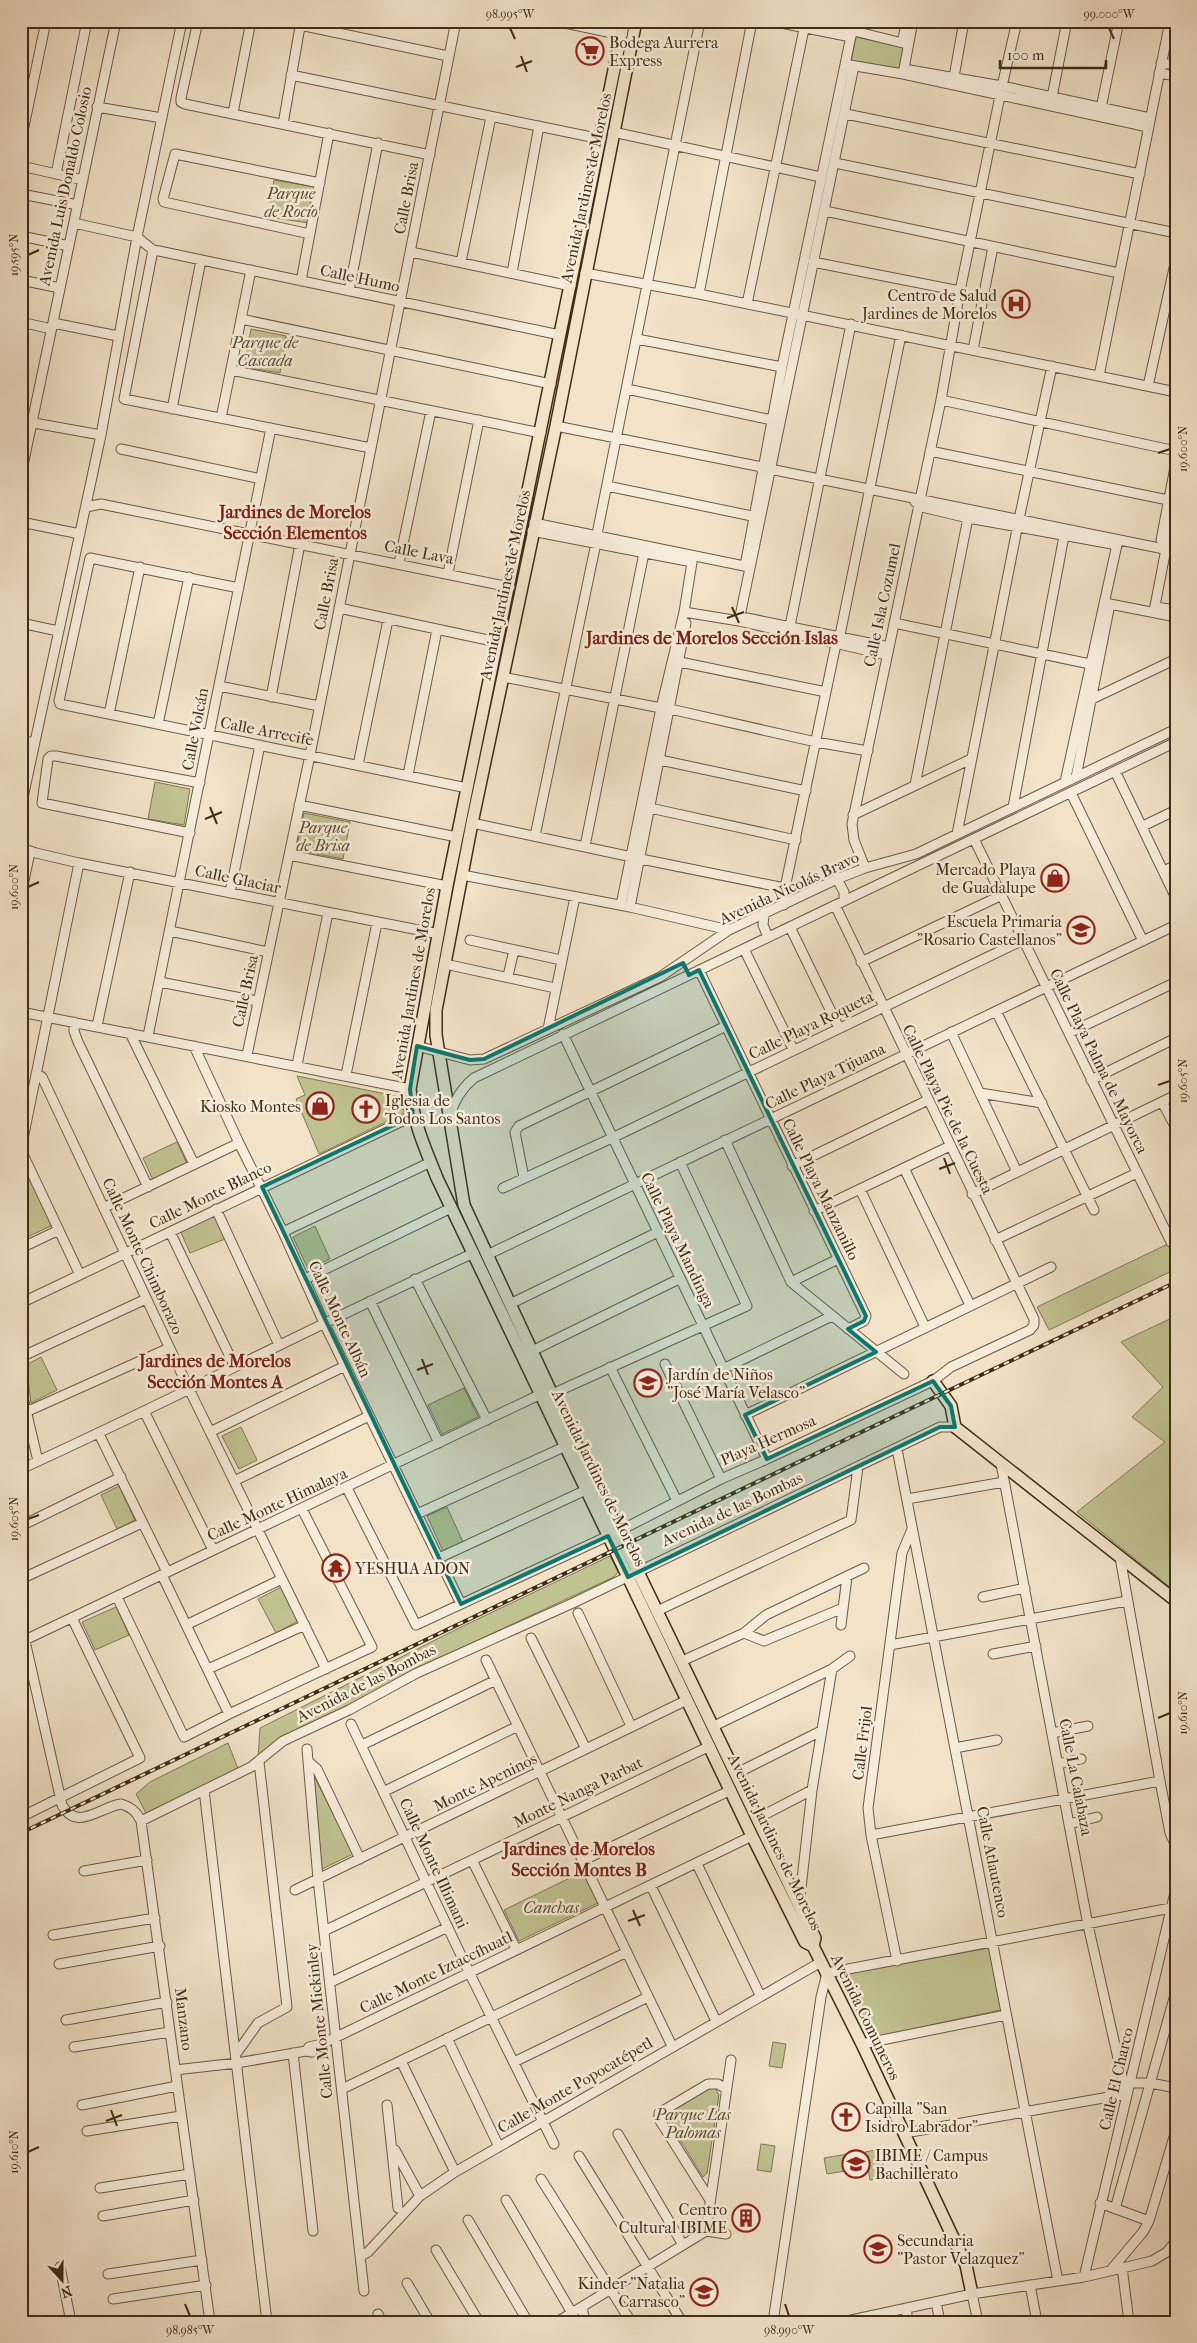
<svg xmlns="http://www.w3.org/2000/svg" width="1197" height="2343" font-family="'IM FELL French Canon',serif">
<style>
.green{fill:#c0c292;stroke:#807854}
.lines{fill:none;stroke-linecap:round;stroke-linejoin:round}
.minor-casing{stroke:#6d5a42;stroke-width:11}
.major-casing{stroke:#412d15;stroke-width:14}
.minor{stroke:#f6ecdb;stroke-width:9}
.major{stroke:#f1e2c8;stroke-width:11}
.rail-casing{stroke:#412d15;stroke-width:4}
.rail{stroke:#f6ecdb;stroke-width:2;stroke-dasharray:5.5;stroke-linecap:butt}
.marked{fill:#0f766e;fill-opacity:0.2;stroke:#0f766e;stroke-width:4;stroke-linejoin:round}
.ticks{fill:none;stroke:#412d15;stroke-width:2}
.labels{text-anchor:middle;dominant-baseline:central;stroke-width:5;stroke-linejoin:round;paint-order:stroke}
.poi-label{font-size:16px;fill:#412d15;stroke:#f6ecdb;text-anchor:start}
.street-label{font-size:16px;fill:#412d15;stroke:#f6ecdb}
.park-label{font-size:16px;font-style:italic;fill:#5a4b2e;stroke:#f6ecdb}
.neighbourhood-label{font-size:18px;font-weight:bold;fill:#7a1f14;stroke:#f6ecdb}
.neatline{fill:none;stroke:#412d15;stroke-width:2}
.ticks-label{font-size:12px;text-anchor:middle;fill:#412d15}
</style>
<rect width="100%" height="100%" fill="#f1e2c8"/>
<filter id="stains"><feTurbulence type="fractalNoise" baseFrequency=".004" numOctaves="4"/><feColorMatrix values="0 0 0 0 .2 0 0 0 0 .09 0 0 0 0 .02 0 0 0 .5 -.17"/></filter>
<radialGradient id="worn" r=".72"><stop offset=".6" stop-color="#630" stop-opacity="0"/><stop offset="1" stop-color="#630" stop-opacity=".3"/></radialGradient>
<path class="green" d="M856,37l48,10 -5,24 -48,-9z
M274,180l41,7 -6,36 -41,-6z
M251,329l35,7 -6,37 -36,-6z
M155,782l35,7 -6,36 -36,-6z
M304,813l46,9 -7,37 -47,-9z
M297,1076l104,21 3,16 -85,41 -23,-55 9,-4z
M177,1142l10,22 -34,16 -10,-22z
M29,1173l24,52 -32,15v-40z
M215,1216l10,23 -35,14 -10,-23z
M315,1226l15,33 -22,10 -15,-32z
M1176,1240v29l-127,61 -12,-23z
M1176,1316v276l-99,-80 88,-70 -33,-25 31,-30 -42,-45z
M41,1357l16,33 -26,13 -5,-38z
M464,1388l14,29 -36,17 -14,-29z
M241,1427l16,33 -18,9 -17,-33z
M119,1486l16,34 -18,9 -16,-34z
M447,1507l16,35 -20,9 -16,-35z
M610,1556l8,16 -4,5 -190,88 -77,41 -89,53 2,-31 199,-100z
M281,1587l17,34 -22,12 -18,-34z
M116,1607l13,28 -34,15 -13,-28z
M228,1743l11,28 -92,44 -11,-21 14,-12z
M314,1776l39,78 -31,15z
M582,1872l16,31 -79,38 -15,-31z
M989,1948l12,62 -131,28 -30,-63z
M773,2042l13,2 -4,24 -13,-2z
M710,2088h5l4,7 -12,78 -4,4 -37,-60 5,-7z
M761,2144l14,2 -4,26 -14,-2z
M881,2149l4,29 -15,2 -5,-28z
M854,2153l3,16 -30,5 -3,-16z"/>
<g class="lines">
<g class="minor-casing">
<path id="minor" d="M198,21l-17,77v4l4,2 245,51
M555,21l67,14
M771,21l80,16
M813,21l94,23
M300,25l148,31
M903,38l4,-17
M1161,63l15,2
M850,65l53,9 245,53
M904,69l98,17 148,32
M1159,73l17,3
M903,74l10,-53
M291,75l310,64
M954,77l10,-56
M1002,86l15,-65
M1052,97l15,-76
M97,107l65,11
M1101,108l18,-87
M233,113l18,-92
M846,114l294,60
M283,124l18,-103
M613,132l208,45
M21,141l25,-120
M835,163l341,70
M21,166l62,14
M56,174l31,-153
M21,194l57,11
M825,211l294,62
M74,223l63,14 16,13 6,1 401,84
M310,234l-146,-32 -1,-3 12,-45 145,29
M21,236l48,10
M153,250l-29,149 247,49
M411,252l160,34
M461,262l30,-145
M813,262l147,29
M512,273l27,-147
M585,273l114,21 477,98
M21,280l39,8
M301,281l28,-148
M349,291l29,-148
M699,294l53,-273
M747,304l57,-275
M241,319l310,65
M21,322l30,7
M53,323l65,13
M637,339l145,28
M973,350l20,-103
M231,370l310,63
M1099,376l71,-355
M1148,386l28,-127
M627,389l145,31
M941,400l235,51
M172,409l29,-149
M221,418l30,-148
M34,423l67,12
M556,426l206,41
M121,449l140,30
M930,451l238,49
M770,469l394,80
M21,475l95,-454
M607,486l145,30
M915,502l11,6 42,10 144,26
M86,507l15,-3 409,83
M1019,519l33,-153
M21,522l59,12
M534,523l215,44
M532,531l160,31
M597,534l103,-513
M1161,540l15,-78
M399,563l32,-152
M745,566l37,-199 70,-336
M448,573l31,-153
M239,588l-149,-30 -31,143 1,3 407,84
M1105,603l71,14
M1156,607l20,3
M339,608l158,34
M1154,611l22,-114
M684,612l55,9 148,34
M747,618l142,29
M739,621l115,-555
M21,623l37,8
M894,623l196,41
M790,626l61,-302
M840,635l61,-300
M680,662l146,30
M503,677l158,31
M219,686l100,20
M271,697l29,-153
M1092,699l84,-40
M670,709l146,33 52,9
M109,714l31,-147
M158,724l31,-147
M21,740l13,3
M660,760l146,31
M358,765l30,-145
M1115,771l61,127
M408,775l29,-145
M1076,777l34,-173
M1065,782l53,-242
M915,785l53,-267
M1071,793l72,148
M299,805l158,32
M21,807l80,-372 36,-198 45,-216
M1013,807l51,-271
M650,808l146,32
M853,815l118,-56
M472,823l160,34
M1143,826l33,-16
M190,833l-148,-30 6,-44 3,-3h5l144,27
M957,834l60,-305
M535,836l61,-293
M974,839l197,403
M585,846l59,-293
M21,848l15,5 43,10 360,71
M289,855l158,31
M641,859l144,29
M865,868l-11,-28 -2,-16 89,-424 19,-109 40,-195
M1164,871l12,-6
M462,875l168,32 99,23
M837,879l7,13v9
M230,893l30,-148
M21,895l9,-43
M621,905l40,-197 23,-96 9,-56
M784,905l1,-17 51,-244
M630,907l56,-284
M764,915l-1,10 5,12
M790,927l49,101
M170,931l98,21
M470,940l91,20
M744,949l49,100
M861,962l141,-67
M445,964l110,24
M699,970l167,346 -2,5 -16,8
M508,976l6,-26
M160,982l97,19
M996,1011l98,199
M21,1012l389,77
M74,1022v9l4,11 70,145
M97,1026l33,-154
M548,1029l27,-132
M951,1032l66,140
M130,1033l64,131
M1069,1033l107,-51
M563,1034l204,425
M148,1036l123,-608
M194,1046l45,97 44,89 41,91 137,281
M417,1046l53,14 14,-1 176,-82 69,-47 108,-51 28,-11 51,-14 260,-125
M247,1055l63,-300 146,-734
M297,1065l31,-152
M36,1074l6,3 147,312 137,280
M346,1075l31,-152
M1091,1080l85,-42
M980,1093l62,10
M1162,1102l14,26
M450,1116c4,-16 12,-28 24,-38l702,-336
M725,1140l66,142 113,92
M21,1149l58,-286
M21,1150l59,125
M792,1166l136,-66
M904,1168l66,137
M524,1178l-9,-46 4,-6 207,-100
M503,1188l109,-50 411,-198
M860,1189l65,138
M972,1194l204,-99
M105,1207l134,-64
M216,1209l63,136
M814,1211l136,-65
M170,1232l65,135
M283,1232l148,-70
M995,1240l142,-67
M21,1248l38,-18
M487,1255l689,-330
M305,1279l146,-71
M415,1279l72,141
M791,1282l47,-23
M370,1301l69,142
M21,1303l392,-187
M510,1304l148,-72
M532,1351l147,-72
M21,1357l125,-58
M665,1364l56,115
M610,1367l67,134
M723,1369l109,-53
M21,1389l17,72
M552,1394l195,-88 -67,-144
M144,1411l69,139
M26,1412l143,-64
M745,1415l306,-148
M210,1432l135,-66
M99,1434l68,138
M897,1449l161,832
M21,1469c152,-69 300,-147 453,-216
M234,1481l135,-65
M347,1488l69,137 192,-89
M907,1499l97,-17
M417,1514l149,-68
M21,1526l100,-49
M619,1531l102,-52 46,-20 166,-78 18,-14 79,-37 4,-5v-6l-199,-414
M1120,1557l40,224 10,52 6,13
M439,1558l147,-68
M162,1575l67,139
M21,1579l121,-56
M117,1597l67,140 45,-23 143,-67 -70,-138
M983,1597l42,-9
M657,1611l194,-91 7,-53
M578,1613l53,113
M21,1623l41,182c15,27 38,2 59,-1 10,3 15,7 20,17l69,501
M186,1625l96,-46
M841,1625l6,-48
M744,1633l20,8 79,-33
M531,1638l55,111
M25,1640l516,-246
M890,1645l237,-44
M993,1654l43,-8
M486,1660l186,386
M682,1661l62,-28 22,-18 98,-47
M208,1669l97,-44
M351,1724l118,248 85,172
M714,1726l118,-57 18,-13
M1052,1733l36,-7
M362,1745l134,-65
M955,1748l42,-8
M307,1749l11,130 46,412
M308,1761l9,8 43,90
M1058,1764l23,-5
M737,1773l84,-42
M204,1790l63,532
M385,1791l133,-65
M21,1817l119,-59 -68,-140
M758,1818l54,-28
M141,1821l110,-54 32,-26 66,-31 68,-37 156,-70 367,-176h15
M1069,1824l28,-7
M871,1835l289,-54
M472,1860l44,89
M584,1860l147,-70
M697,1864l63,131
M84,1871l63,-11
M651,1886l65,135
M295,1890l392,-190
M799,1906l13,-116 20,-121
M324,1931l386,-185
M53,1935l102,-17
M897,1961l-26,-126 -3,-27 34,-255 10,-24
M59,1964l101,-18
M331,1982l117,-55
M66,2020l101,-18
M447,2038l52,109
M862,2044l144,-29
M74,2047l96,-15
M306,2051l3,-4 13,-3 430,-208
M293,2053l20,178
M236,2054l22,-31 29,-16 -28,-245
M401,2061l54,111
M514,2062l134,-65
M175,2070l62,-7 69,-12 6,1
M1130,2083h20l26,5
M342,2089l285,-137
M82,2105l95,-19
M387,2105l11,103
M87,2131l94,-15
M905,2133l221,-39 -38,-169 -87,-461
M618,2134l65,111
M395,2150l25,46
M579,2156l103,166
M541,2179l90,143
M100,2188l90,-14
M506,2200l66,113
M710,2200l-51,-81v-6l49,-29h10l8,5
M1100,2203l49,18
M1115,2209l61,-218
M103,2216l91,-16
M468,2220l60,102
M706,2231l25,-171
M436,2250l43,72
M361,2256l7,-4 52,-56 35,-24 366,-210
M60,2267l11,55
M1122,2267l7,55
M1110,2271l33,-39 6,-11 27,-91
M108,2274l94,-14
M1084,2277l92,-389
M407,2283l23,39
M1030,2285l7,37
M972,2294l6,28
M113,2299l93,-14
M936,2302l4,20
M21,2305l3,17
M582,2307l3,15
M906,2308l2,14
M378,2314l4,8
M557,2322l149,-91 20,3
M773,2322l48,-325 6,-24 349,-66
M842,2322l130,-28 112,-17 68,-16 15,-9 9,-11
M1053,2322h6"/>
</g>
<g class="major-casing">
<path id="major" d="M624,21l-177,865 -37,203c4,36 14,56 27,89l315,658 53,106 8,4
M636,21l-80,405 -84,397 -36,187v25l28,170 88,189 263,544 -2,8
M933,1381l18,25 4,21 221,174
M813,1946l49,98 104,221 6,29"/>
</g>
<use href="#minor" class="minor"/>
<use href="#major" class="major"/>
<g class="rail-casing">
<path id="rail" d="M21,1833l1155,-551"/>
</g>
<use href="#rail" class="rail"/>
</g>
<path class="marked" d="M683,963l6,12 10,-5 167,346 -2,5 -16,8 28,23 -131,63 22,44 166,-78 18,25 4,21h-15l-312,150 -20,-41 -147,68 -199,-417 151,-71 -3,-27 7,-43 53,14 14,-1z"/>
<path class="ticks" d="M510,28l5,11M1109,28l5,11M521,56l6,16M516,67l16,-6M28,255l11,-5M1158,453l12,-4M732,607l7,16M727,618l17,-6M210,807l7,17M205,819l17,-7M28,887l11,-5M1158,1085l12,-4M944,1158l6,16M939,1169l16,-6M422,1359l6,16M417,1370l16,-6M28,1519l11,-4M1158,1718l12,-5M633,1910l7,16M628,1921l17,-6M111,2110l6,16M106,2121l16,-6M28,2152l11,-5M185,2304l5,12M785,2304l4,12"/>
<defs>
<g id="supermarket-ring" transform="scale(1.4375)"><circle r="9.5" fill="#f6ecdb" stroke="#8f2418" stroke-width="1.5"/><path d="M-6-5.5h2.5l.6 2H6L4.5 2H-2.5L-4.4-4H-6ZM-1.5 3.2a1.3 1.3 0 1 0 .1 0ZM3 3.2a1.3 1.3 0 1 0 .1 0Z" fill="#8f2418"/></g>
<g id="hospital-ring" transform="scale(1.4375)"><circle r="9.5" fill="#f6ecdb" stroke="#8f2418" stroke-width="1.5"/><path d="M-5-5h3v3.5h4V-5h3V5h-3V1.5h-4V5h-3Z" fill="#8f2418"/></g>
<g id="shop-ring" transform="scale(1.4375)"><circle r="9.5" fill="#f6ecdb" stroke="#8f2418" stroke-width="1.5"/><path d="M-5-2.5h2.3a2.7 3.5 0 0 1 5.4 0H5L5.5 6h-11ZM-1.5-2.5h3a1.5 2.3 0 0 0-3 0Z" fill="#8f2418"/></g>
<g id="school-ring" transform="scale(1.4375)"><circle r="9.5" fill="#f6ecdb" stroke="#8f2418" stroke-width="1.5"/><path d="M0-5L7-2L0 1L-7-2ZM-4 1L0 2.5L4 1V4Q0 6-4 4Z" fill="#8f2418"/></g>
<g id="church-ring" transform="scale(1.4375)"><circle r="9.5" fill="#f6ecdb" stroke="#8f2418" stroke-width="1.5"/><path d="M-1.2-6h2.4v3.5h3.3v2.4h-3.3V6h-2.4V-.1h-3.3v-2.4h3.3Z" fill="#8f2418"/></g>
<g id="temple-ring" transform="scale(1.4375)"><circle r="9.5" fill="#f6ecdb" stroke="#8f2418" stroke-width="1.5"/><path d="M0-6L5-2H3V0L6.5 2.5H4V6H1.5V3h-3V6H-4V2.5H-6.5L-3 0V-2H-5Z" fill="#8f2418"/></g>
<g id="building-ring" transform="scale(1.4375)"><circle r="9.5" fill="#f6ecdb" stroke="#8f2418" stroke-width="1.5"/><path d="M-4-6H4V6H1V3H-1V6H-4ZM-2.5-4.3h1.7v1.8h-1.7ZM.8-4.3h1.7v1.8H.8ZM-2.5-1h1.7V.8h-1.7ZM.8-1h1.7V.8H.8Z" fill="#8f2418"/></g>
</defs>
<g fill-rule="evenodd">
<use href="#supermarket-ring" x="590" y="51"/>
<use href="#hospital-ring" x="1016" y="304"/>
<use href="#shop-ring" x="1055" y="878"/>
<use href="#school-ring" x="1081" y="930"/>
<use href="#shop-ring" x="320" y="1106"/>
<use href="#church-ring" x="366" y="1109"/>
<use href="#school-ring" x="648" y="1383"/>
<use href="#temple-ring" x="336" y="1568"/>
<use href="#church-ring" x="846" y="2117"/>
<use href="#school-ring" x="856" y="2164"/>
<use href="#building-ring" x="746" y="2218"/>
<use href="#school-ring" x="878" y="2249"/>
<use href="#school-ring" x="704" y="2292"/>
</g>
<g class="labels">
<g class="poi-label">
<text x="609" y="42">Bodega Aurrera<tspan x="609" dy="18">Express</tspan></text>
<text x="997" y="295" text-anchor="end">Centro de Salud<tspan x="997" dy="18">Jardines de Morelos</tspan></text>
<text x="1036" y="869" text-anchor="end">Mercado Playa<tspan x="1036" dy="18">de Guadalupe</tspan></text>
<text x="1062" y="921" text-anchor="end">Escuela Primaria<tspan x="1062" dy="18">"Rosario Castellanos"</tspan></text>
<text x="385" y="1100">Iglesia de<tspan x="385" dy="18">Todos Los Santos</tspan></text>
<text x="301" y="1106" text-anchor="end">Kiosko Montes</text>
<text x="667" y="1374">Jardín de Niños<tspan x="667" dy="18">"José María Velasco"</tspan></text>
<text x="355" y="1568">YESHUA ADON</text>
<text x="865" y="2108">Capilla "San<tspan x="865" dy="18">Isidro Labrador"</tspan></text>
<text x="875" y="2155">IBIME / Campus<tspan x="875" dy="18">Bachillerato</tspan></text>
<text x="727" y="2209" text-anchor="end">Centro<tspan x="727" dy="18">Cultural IBIME</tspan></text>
<text x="897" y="2240">Secundaria<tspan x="897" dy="18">"Pastor Velazquez"</tspan></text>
<text x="685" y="2283" text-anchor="end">Kinder "Natalia<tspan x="685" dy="18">Carrasco"</tspan></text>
</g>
<g class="street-label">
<text transform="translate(65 186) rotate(-78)">Avenida Luis Donaldo Colosio</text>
<text transform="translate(586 188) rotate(-78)">Avenida Jardines de Morelos</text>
<text transform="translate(406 198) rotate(-79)">Calle Brisa</text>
<text transform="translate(360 278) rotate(12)">Calle Humo</text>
<text transform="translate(419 552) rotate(11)">Calle Lava</text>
<text transform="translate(505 585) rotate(-78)">Avenida Jardines de Morelos</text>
<text transform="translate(326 594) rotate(-79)">Calle Brisa</text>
<text transform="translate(882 605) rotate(-78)">Calle Isla Cozumel</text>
<text transform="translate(195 729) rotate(-79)">Calle Volcán</text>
<text transform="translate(267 731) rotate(11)">Calle Arrecife</text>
<text transform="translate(238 879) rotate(12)">Calle Glaciar</text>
<text transform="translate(789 888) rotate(-25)">Avenida Nicolás Bravo</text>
<text transform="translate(413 983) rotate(-80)">Avenida Jardines de Morelos</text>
<text transform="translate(245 991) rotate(-78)">Calle Brisa</text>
<text transform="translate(811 1025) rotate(-26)">Calle Playa Roqueta</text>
<text transform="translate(1099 1061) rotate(64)">Calle Playa Palma de Mayorca</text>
<text transform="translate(825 1076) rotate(-26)">Calle Playa Tijuana</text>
<text transform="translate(948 1109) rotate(64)">Calle Playa Pie de la Cuesta</text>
<text transform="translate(821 1189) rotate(64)">Calle Playa Manzanillo</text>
<text transform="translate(210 1195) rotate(-26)">Calle Monte Blanco</text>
<text transform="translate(678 1240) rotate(64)">Calle Playa Mandinga</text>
<text transform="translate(143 1256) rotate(65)">Calle Monte Chimborazo</text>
<text transform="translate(340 1319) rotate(65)">Calle Monte Albán</text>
<text transform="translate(768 1440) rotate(-24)">Playa Hermosa</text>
<text transform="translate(599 1478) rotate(64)">Avenida Jardines de Morelos</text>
<text transform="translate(277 1504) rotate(-25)">Calle Monte Himalaya</text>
<text transform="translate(732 1509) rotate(-25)">Avenida de las Bombas</text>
<text transform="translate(366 1683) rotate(-27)">Avenida de las Bombas</text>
<text transform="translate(862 1743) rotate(-83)">Calle Frijol</text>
<text transform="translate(1076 1777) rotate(79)">Calle La Calabaza</text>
<text transform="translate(485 1782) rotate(-26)">Monte Apeninos</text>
<text transform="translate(578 1792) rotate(-26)">Monte Nanga Parbat</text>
<text transform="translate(775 1842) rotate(64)">Avenida Jardines de Morelos</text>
<text transform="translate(993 1862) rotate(79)">Calle Atlautenco</text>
<text transform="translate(434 1863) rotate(65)">Calle Monte Illimani</text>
<text transform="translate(436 1972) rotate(-26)">Calle Monte Iztaccíhuatl</text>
<text transform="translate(866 2017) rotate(64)">Avenida Comuneros</text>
<text transform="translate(184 2019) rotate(83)">Manzano</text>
<text transform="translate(319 2021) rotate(-96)">Calle Monte Mickinley</text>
<text transform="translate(1116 2079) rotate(-77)">Calle El Charco</text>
<text transform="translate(575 2085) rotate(-30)">Calle Monte Popocatépetl</text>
</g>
<g class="park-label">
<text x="291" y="193">Parque<tspan x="291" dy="18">de Rocío</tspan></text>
<text x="265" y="342">Parque de<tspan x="265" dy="18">Cascada</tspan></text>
<text x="323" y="827">Parque<tspan x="323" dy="18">de Brisa</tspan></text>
<text x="551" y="1907">Canchas</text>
<text x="693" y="2114">Parque Las<tspan x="693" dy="18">Palomas</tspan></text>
</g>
<g class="neighbourhood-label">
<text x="295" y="512">Jardines de Morelos<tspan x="295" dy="21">Sección Elementos</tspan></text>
<text x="712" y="638">Jardines de Morelos Sección Islas</text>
<text x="215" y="1361">Jardines de Morelos<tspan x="215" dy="21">Sección Montes A</tspan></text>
<text x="579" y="1849">Jardines de Morelos<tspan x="579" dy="21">Sección Montes B</tspan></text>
</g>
</g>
<rect width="1197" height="2343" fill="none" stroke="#f1e2c8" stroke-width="55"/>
<g transform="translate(62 2280) rotate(159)" stroke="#f6ecdb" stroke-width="4" paint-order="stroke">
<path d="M0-4L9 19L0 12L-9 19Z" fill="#412d15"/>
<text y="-8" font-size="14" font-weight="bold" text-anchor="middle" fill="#412d15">N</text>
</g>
<path d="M1000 60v8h106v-8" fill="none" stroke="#412d15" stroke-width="2.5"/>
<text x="1007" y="60" font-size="15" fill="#412d15" stroke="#f6ecdb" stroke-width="4" paint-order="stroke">100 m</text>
<rect x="28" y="28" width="1142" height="2288" class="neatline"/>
<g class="ticks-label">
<text x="510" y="18">98.995°W</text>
<text x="1109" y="18">99.000°W</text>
<text transform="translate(14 255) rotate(-90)" y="4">19.595°N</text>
<text transform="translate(1183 449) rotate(-90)" y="4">19.600°N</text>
<text transform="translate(14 887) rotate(-90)" y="4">19.600°N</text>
<text transform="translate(1183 1081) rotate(-90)" y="4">19.605°N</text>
<text transform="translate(14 1519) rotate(-90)" y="4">19.605°N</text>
<text transform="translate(1183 1713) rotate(-90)" y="4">19.610°N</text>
<text transform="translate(14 2152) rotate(-90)" y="4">19.610°N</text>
<text x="190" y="2334">98.985°W</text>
<text x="789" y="2334">98.990°W</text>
</g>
<rect width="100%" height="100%" filter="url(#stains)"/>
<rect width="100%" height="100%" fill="url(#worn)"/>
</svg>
